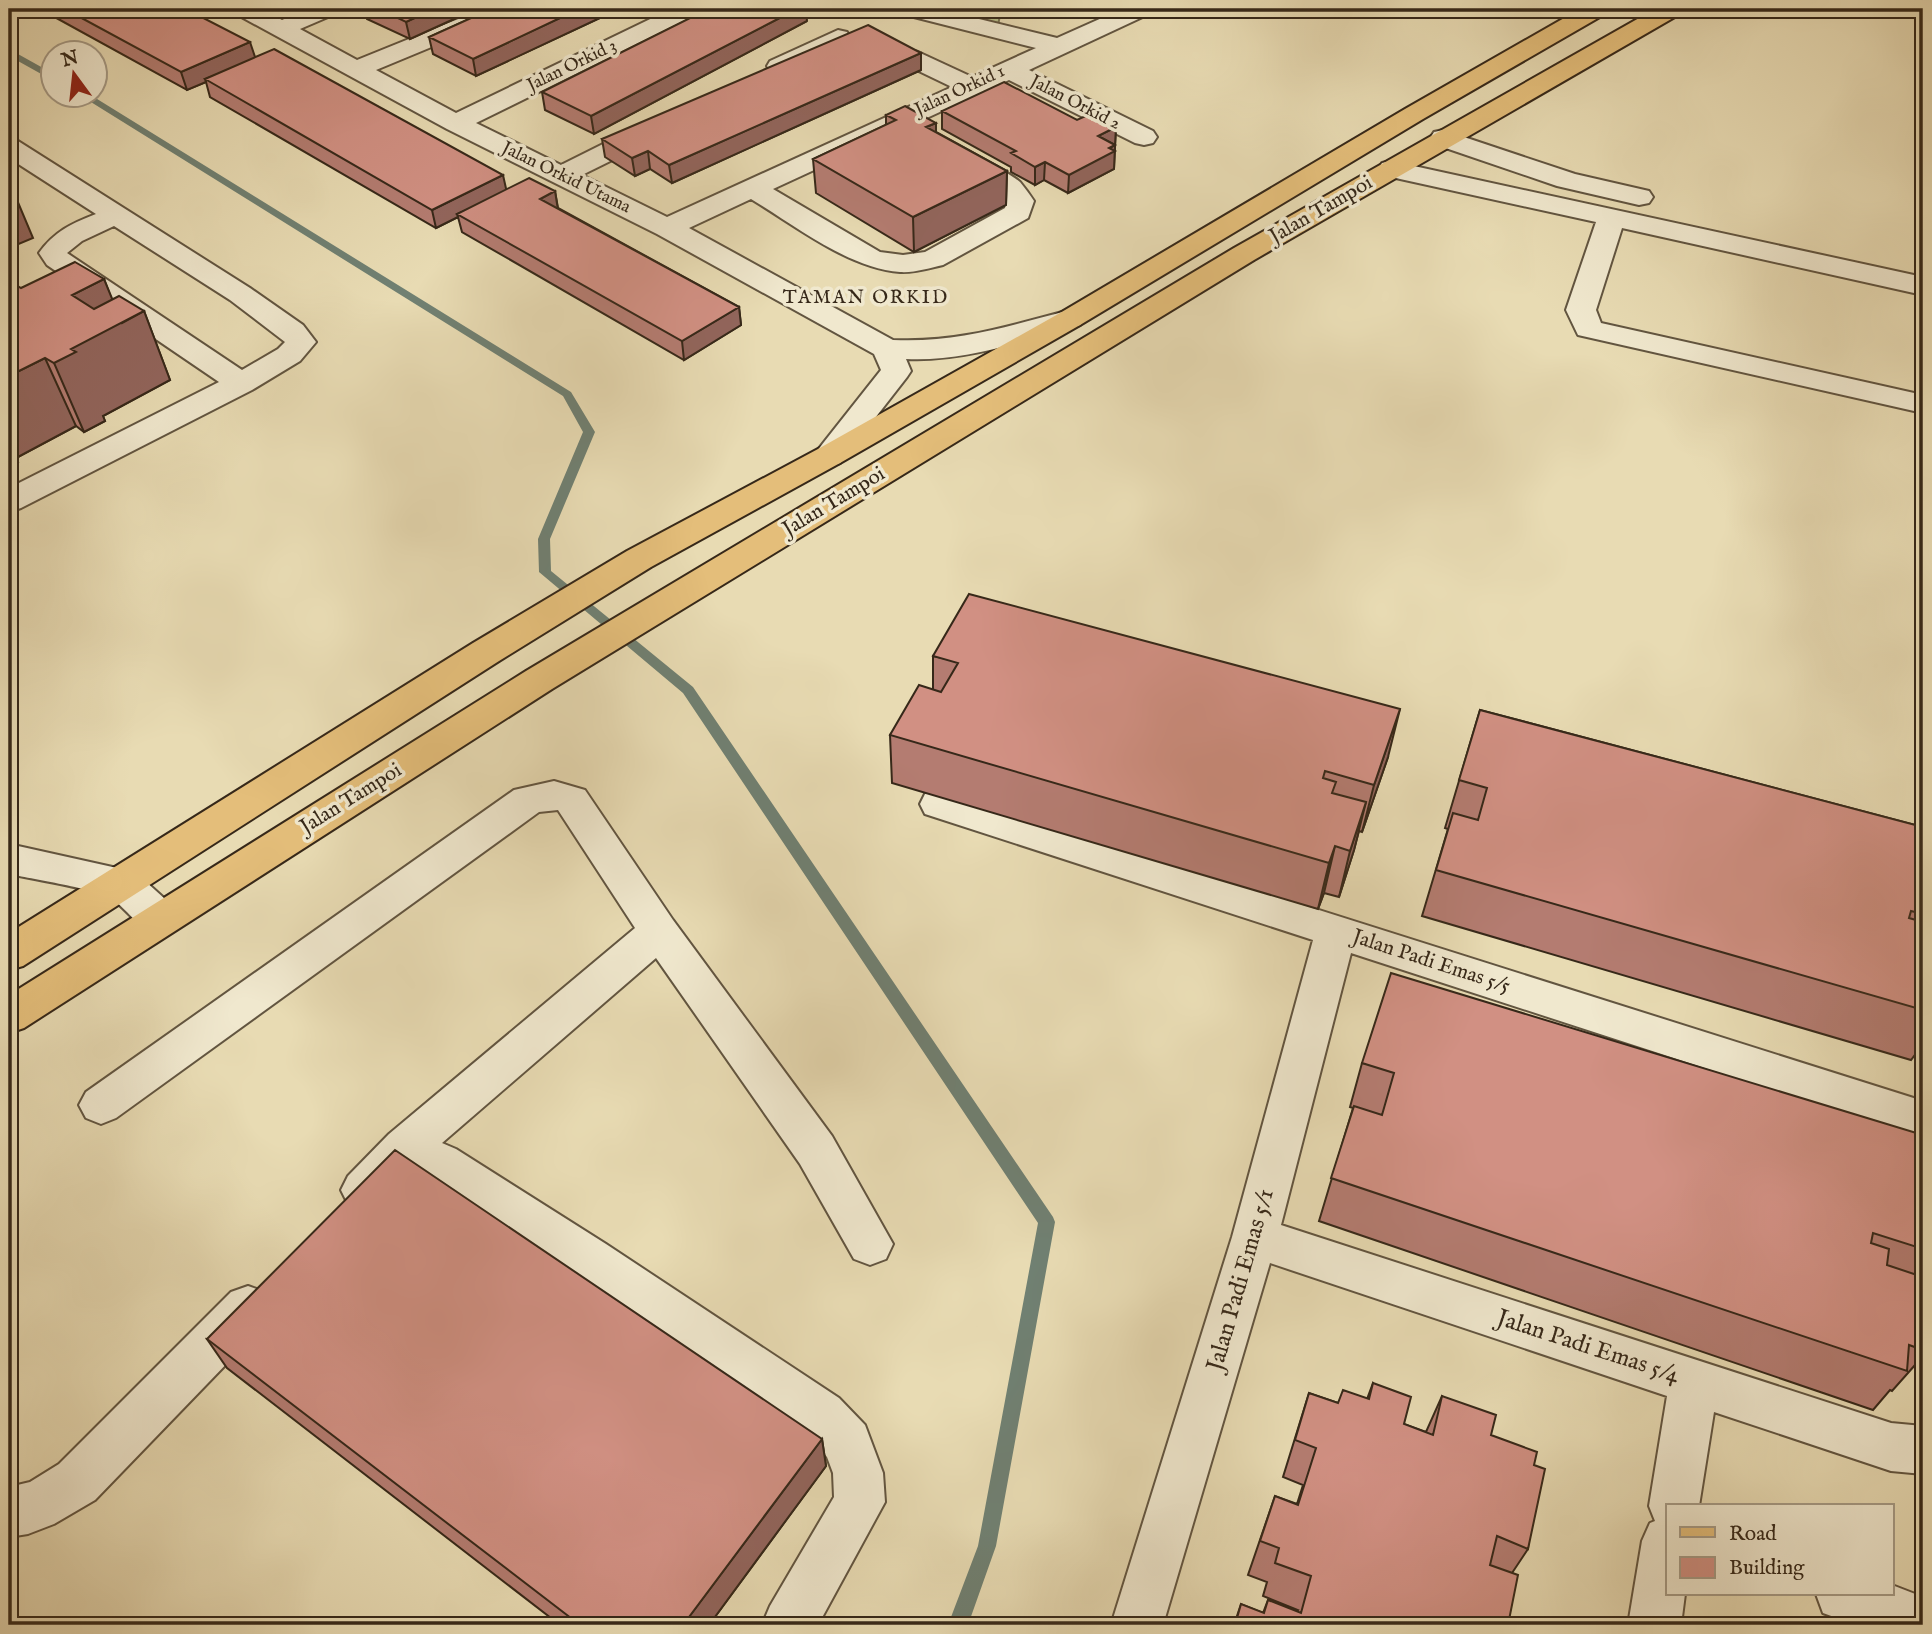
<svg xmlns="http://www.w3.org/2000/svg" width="1932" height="1634" font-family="'IM FELL English',serif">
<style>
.green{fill:#b9bf8a;stroke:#787452;stroke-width:2}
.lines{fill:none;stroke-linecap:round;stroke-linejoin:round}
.stream{fill:#708072;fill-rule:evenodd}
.minor-casing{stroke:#625540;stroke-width:4}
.major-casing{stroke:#362819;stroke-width:4}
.minor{fill:#f0e8ce;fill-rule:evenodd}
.major{fill:#e4be7a;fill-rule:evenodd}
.wall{fill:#b47c71;stroke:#362819;stroke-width:2}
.shaded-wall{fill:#92655c;stroke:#362819;stroke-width:2}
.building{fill:#d19083;stroke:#362819;stroke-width:2}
.labels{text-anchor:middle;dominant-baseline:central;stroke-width:7;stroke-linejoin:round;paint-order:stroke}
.far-street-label{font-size:18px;fill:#362819;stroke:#f0e8ce}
.far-neighbourhood-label{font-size:19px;letter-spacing:2px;fill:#362819;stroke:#f0e8ce}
.street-label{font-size:21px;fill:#362819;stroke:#f0e8ce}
.near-street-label{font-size:24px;fill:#362819;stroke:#f0e8ce}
</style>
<rect width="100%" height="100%" fill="#e8dbb3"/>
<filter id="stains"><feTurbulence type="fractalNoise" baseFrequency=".00286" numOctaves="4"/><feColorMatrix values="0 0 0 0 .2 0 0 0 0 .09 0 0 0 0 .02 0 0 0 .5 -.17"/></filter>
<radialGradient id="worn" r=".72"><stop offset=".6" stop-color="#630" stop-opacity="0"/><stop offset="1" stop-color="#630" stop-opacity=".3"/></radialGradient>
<path class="green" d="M894,9h107l-5,28z"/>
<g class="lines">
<path class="stream" d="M9,49l43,24v7l-43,-24z
M78,94h11l482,298 24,40 -45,107 1,32 142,116 360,530 2,5 -59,324 -28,79h-20l30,-79 60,-323 -355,-530 -144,-121 -1,-33 45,-107 -20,-36z"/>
<g class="minor-casing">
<path id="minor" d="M232,9h30l20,11 25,-11h32l-4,5 -35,15 57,31 126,-51h32l-4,5 -135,56 80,43 215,-104h30l-4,5 -221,109 85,42 80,-40 9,-2 9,2 4,6 -4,6 -77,38 85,42 285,-130 -52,-25 -3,-5 3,-5 9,-2 9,2 54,25 64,-29 -134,-34 -4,-5h40l119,29 65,-29h31l-4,5 -120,56 124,61 4,6 -4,6 -9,2 -9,-2 -126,-63 -236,109 107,63 23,3 22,-3 80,-44 1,-6 -7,-9 -47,-26 -4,-6 4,-6c16,-4 55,16 68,27 5,6 10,13 14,19l-6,17 -85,47c-13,3 -29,8 -43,7 -52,-4 -104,-46 -149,-73l-62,29 204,112c65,3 115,-14 177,-30l10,3 5,6 -5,6c-56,15 -114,37 -174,34l5,12 -4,6 -67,86 -11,3 -11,-3 -5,-7 68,-86 -7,-16 -217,-120 -210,-105 -211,-115z
M838,30l9,2 3,5 -3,5 -59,29 -9,2 -9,-2 -3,-5 3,-5z
M1443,130l132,44 74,17 4,6 -4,6 -10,2 -82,-19 -123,-42 -4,-6 4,-6z
M9,139l9,2 232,147 53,37 13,17 -16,19 -48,29 -231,118 -12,4v-24l210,-106 -172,-117 -8,-12c15,-21 33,-30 57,-39l-87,-56zM114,226l116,74 55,42 -7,7 -36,21 -175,-117 15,-12z
M1391,161l532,116v18l-301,-67 -26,82 5,13 322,72v18l-345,-78 -12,-25 30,-88 -214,-47 -4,-6 4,-6z
M554,781l31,9 88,130 159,216 61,108 -7,15 -16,6 -16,-6 -54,-95 -144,-206 -214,185 14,6 150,95 233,154 26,27 18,48 2,29 -67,123h-56l8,-19 64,-109 -1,-24 -6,-16 -22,-25 -231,-158 -150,-97 -13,-6 -31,33 -16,6 -16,-6 -7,-14 7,-14 41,-42 246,-206 -77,-118 -19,2 -423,306 -15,6 -15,-6 -7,-13 7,-13 428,-302z
M939,790l984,311v38l-572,-186 -70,272 610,198 32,3v48l-32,-3 -177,-59 -15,94h-31v88h17l-4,31h-53l14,-84 8,-18 5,-2 -6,-15 18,-110 -397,-133 -107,362h-52l121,-388 81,-297 -388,-126 -5,-10 5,-10z
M9,844l126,28 40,36 6,11 -6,11c-32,11 -40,-15 -64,-32 -11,-8 -83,-20 -102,-24z
M248,1286l17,6 7,16 -7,16 -170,176 -41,24 -26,10 -19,3v-50l21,-5 29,-18 172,-172z
M1892,1585l31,12v28h-67l-33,-12 -7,-19h76z"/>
</g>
<g class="major-casing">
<path id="major" d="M1580,9h29l-4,5 -182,105 -343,206 -240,138 -189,104 -152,94 -476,305 -14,4v-37l464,-290 154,-92 191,-102 242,-136 345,-204z
M1655,9h29l-4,5 -426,246 -702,429 -528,339 -15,5v-38l517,-324 708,-423z"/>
</g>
<use href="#minor" class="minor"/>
<use href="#major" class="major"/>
</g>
<path class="wall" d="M40,9h146l69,49 251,131 49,2 3,17 181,99 2,18 -57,35 -222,-128 -4,-15 -22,11 -226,-131 -4,-15 -19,8z
M365,9h111l-66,30 -43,-20z
M491,9h128l-143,67 -43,-22 -4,-17z
M807,21l-213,113 -49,-24 -3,-18z
M921,70l-249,113 -22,-14 -15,7 -30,-19 -3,-18z
M942,111l135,9 39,7 -2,42 -46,24 -24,-13 -9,5 -24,-13v-5l-69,-38z
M886,115l50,8v9l71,39 -1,34 -92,47 -98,-59 -3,-34 73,-34z
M104,279l8,21 32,11 26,69 -67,36 2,5 -21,11 -8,-6 -60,32 2,4 -8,5 -1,-1v-178h12z
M933,656l455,101 -26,75 -3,-1 -5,19 -15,47 -15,-4 -6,16 -426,-126 -2,-48 43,-46z
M1480,710l443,117v217l-12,16 -489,-144 26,-87 -3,-1z
M1362,1063l561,72v134l-5,6 5,2v79l-31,35 -2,-1 -17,20 -554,-189 34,-113 -3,-1z
M207,1339l615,100 4,27 -117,159h-149l-333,-257z
M1373,1383l31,41 22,8 16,-36 49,39 43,30 -6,84 -16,24 -4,52h-274l7,-21 22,9 5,-13 29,11 1,-1 -35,-14 4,-14 -19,-7 27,-79 22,8 6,-19 -20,-8 26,-84 29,10 29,-4z"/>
<path class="shaded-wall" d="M434,9h42l-66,30 -4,-17z
M579,9h40l-143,67 -3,-17z
M797,9h9l1,12 -213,113 -3,-18z
M250,42l6,18 -51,19 1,3 -19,8 -6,-18z
M921,53v17l-249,113 -3,-18z
M936,123v33l-10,-29z
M1116,127l-1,18 -17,-9z
M1115,145l-1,24 -46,24 1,-18z
M648,151l2,18 -15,7 -3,-18z
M1045,162l-1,18 -9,5v-18z
M1007,171l-1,34 -92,47 -1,-35z
M503,175l4,18 -50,21 1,3 -22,11 -4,-18z
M9,181l24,57 -24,10z
M555,191l3,19 -18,-11z
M104,279l18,44 22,-12 26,69 -67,36 2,5 -21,11 -30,-69 18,-68z
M739,307l2,18 -57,35 -2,-19z
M45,358l31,68 -60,32 2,4 -8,5 -1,-3v-88z
M1400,709l-12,48 -26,75 12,-47z
M1366,802l-12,48 -15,47 11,-46z
M1335,846l-11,47 -6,16 11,-46z
M822,1439l4,27 -117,159h-26z"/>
<path class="building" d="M65,9h121l64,33 -69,30z
M379,9h55l-28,13z
M491,9h88l-106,50 -44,-22z
M708,9h89l-206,107 -49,-24z
M868,25l53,28 -252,112 -21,-14 -16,7 -30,-19z
M274,49l229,126 -71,35 -227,-131z
M1004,82l73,38 13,-6 26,13 -18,9 17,9 -6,3 6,3 -46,24 -24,-13 -10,5 -24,-14 5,-2 -74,-40z
M905,106l31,17 -10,4 81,44 -94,46 -100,-58 83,-39 -10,-5z
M529,178l26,13 -15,8 199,108 -57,34 -225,-127z
M75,262l29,17 -32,16 22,14 25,-13 25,15 -73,38 5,3 -22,11 -9,-5 -36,18v-88l7,-3 5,3z
M969,594l431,115 -26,76 -49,-14 -2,7 13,4 -4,11 34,9 -16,49 -15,-5 -6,17 -439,-128 29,-50 22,7 17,-29 -25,-7z
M1480,710l443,117v87l-12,-3 -2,7 14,4v88l-487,-140 17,-57 25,7 9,-32 -28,-8z
M1391,973l532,162v114l-50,-16 -2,10 18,6 -2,16 36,12v73l-14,-5 -2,26 -576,-193 23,-72 28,9 12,-42 -32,-10z
M395,1150l427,289 -139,186h-103l-373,-286z
M1373,1383l38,14 -7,27 29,11 9,-39 54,19 -5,20 46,17 -3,13 11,4 -17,80 -31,-13 -7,29 28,10 -10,50h-273l6,-21 23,9 4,-13 33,13 10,-37 -36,-13 4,-15 -19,-7 15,-45 23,9 18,-57 -21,-8 14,-47 29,10 5,-13 26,9z"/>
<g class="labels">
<g class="far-street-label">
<text transform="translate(572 66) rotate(-26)">Jalan Orkid 3</text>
<text transform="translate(960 91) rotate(-25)">Jalan Orkid 1</text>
<text transform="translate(1075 103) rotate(27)">Jalan Orkid 2</text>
<text transform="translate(566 178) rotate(26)">Jalan Orkid Utama</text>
</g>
<g class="far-neighbourhood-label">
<text x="866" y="298">TAMAN ORKID</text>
</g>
<g class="street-label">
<text transform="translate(1321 210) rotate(-30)">Jalan Tampoi</text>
<text transform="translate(834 502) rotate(-31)">Jalan Tampoi</text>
<text transform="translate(351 799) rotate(-32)">Jalan Tampoi</text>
<text transform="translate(1431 962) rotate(18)">Jalan Padi Emas 5/5</text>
</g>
<g class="near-street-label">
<text transform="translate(1241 1280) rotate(-74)">Jalan Padi Emas 5/1</text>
<text transform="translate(1588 1347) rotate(18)">Jalan Padi Emas 5/4</text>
</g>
</g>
<rect width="1932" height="1634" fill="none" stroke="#e8dbb3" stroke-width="35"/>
<rect x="10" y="10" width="1911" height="1613" fill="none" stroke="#362819" stroke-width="3.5"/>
<rect x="18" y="18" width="1897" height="1599" fill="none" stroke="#362819" stroke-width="2"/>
<rect x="1666" y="1504" width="228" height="91" fill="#f0e8ce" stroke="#a69b86" stroke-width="2"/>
<rect x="1680" y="1527" width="35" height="10" fill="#e4be7a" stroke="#a69b86" stroke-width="2"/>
<text x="1729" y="1540" font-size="21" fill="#362819">Road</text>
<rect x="1680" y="1557" width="35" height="21" fill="#d19083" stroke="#a69b86" stroke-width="2"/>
<text x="1729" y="1574" font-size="21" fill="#362819">Building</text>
<g transform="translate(74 74) rotate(345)"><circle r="33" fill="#f0e8ce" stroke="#a69b86" stroke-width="2"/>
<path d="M0-5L12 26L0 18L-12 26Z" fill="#8f2418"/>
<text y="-10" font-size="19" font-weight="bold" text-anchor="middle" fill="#362819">N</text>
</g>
<rect width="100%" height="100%" filter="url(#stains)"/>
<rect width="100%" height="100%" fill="url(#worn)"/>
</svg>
